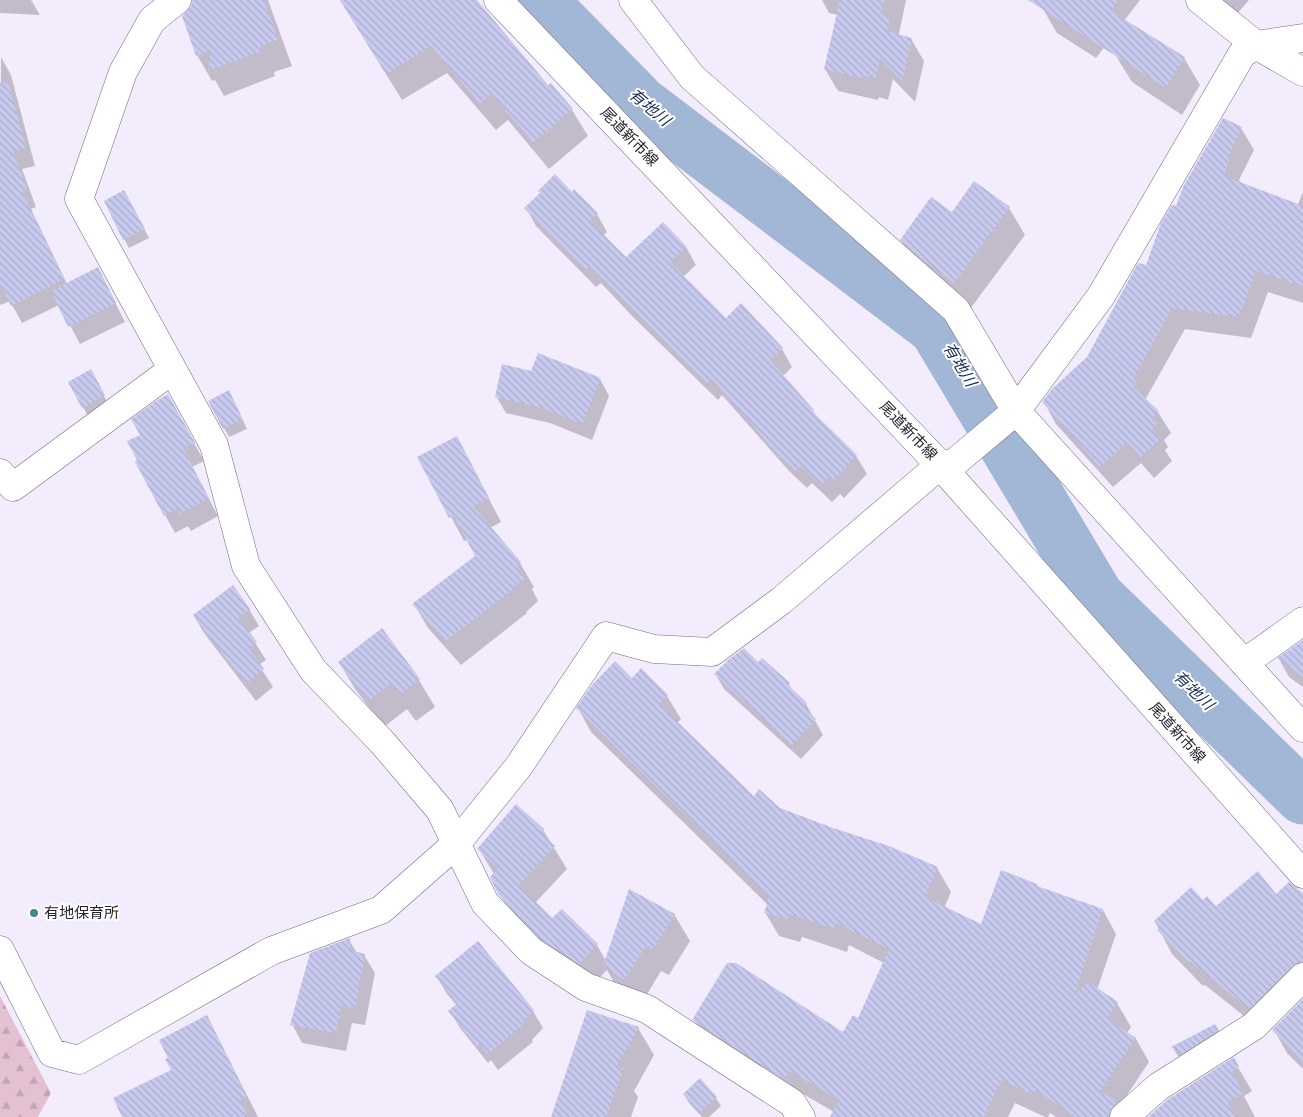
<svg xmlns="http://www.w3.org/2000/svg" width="1303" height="1117" font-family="'Sofia Sans Condensed','Noto Sans JP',sans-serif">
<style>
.forest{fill:url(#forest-firs)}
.shadow{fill:#0003}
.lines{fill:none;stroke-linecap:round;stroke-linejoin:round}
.river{stroke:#a2b6d5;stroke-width:55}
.building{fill:url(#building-back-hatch)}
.street-casing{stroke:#736981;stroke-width:29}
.secondary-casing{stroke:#736981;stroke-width:29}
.street{stroke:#fff;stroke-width:28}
.secondary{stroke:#fff;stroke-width:28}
.poi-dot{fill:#3f8888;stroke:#fff;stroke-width:2}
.labels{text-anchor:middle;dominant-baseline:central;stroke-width:4;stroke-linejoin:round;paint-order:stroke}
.street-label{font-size:15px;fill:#231f29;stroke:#fff}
.poi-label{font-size:15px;fill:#231f29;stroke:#fff;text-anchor:start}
.water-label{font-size:16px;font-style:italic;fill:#122a53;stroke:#fff}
</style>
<defs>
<pattern id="forest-firs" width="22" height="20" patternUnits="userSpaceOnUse" patternTransform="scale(1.25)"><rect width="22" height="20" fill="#e3c1d2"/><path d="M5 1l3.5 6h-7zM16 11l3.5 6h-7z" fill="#c2a5b4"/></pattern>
<pattern id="building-back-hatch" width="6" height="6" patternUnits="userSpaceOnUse" patternTransform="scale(1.25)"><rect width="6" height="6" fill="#c7caee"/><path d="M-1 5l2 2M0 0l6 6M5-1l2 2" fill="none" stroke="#abadcc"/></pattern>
</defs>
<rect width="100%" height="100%" fill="#f3ecfd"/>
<path class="forest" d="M0,996l51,97 -13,24h-38z"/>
<path class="shadow" d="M0,0h31l9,15 -40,-2z
M193,0h75l24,66 -18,6 1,4 -51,20 -9,-16 -3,1 -15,-26z
M340,0h135l73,87 24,23 16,26 -39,33 -41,-49 -12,10 -49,-57 -45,27z
M822,0h84l-7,34v1l12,4 13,22 -9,41 -22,-23 -5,21 -9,-3 -1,3 -40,-9 -13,-22 13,-54 -9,-2z
M1048,0h92l-44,58 -39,-25 -14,-24z
M1219,0h30l-13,15z
M1116,56l68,2 16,27 -18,30 -50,-33z
M1,57l10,18 24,91 -13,3 14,38 -5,2 36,75 31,-15 27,53 -45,22 -21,-39 -37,18 -12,-22 -9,4 -1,-1z
M1241,128l13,22 -15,30 2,3 57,21 5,-12v111l-35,-11 -17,46 -66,-9 -40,71 13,12 13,21 -7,7 4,7 -3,3 7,11 -18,17 -13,-15 -28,24 -57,-63 -12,-22 44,-44 59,-91 29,-59z
M572,193l25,21 10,18 -4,4 23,23 60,-12 10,18 -13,12 43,42 15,-14 41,44 10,18 -9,9 30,35 5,8 38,37 11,18 -23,24 -4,-4 -8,8 -20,-19 -5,5 -18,-17 -67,-76 -4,5 -85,-83 -32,-34 -5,4 -60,-61 -10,-18z
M129,200l20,38 -20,10 -24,-46z
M1009,208l16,27 -55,74 -53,-42 -16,-27 51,-26z
M90,371l19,34 -21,11 -5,-9z
M532,372l68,7 9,17 -17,44 -42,-17 -44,-10 -10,-17z
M209,401h25l13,28 -18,8z
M178,414l26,47 -12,6 26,49 -27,15 -3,-5 -13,7 -10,-18 -26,-54 2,-26z
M419,457l51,5 31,60 -11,6 30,35 14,24 -2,2 6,12 -12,11 1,1 -66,52 -33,-37 -14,-24 62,-48 -8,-16 -4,1z
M249,609l10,17 -10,7 17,27 -7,5 14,22 -17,14 -52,-68 -10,-17z
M381,630l38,50 16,27 -19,14 -9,-12 -23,18 -29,-38 -16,-27z
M1303,642v45l-14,-10 -10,-18z
M758,664l31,20 4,8 13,12 17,31 -22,24 -77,-70 -8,-14z
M633,679l34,17 14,23 -4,4 77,75 78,31 57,18 48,21 14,24 -7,16 37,18 57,-38 65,22 13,24 -19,56 20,13 14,24 -4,6 9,6 13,23 -30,45 5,10h-68l-6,-4 -2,4h-3l-30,-14 -7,14h-176l2,-5 -31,-18 -5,8 -90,-59 -14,-23 150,14 14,-14 26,-57 -35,-18 -2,7 -45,-15 -2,5 -21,-6 -14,-24 3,-7 -177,-173 -13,-24z
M543,830l24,39 -32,34 17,17 45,25 9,16 68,-47 16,27 -21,34 -8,-4 -21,35 -20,-13 -13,-23 -15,15 -37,-24 -43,-45 -13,-23 -5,-19 -15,-25z
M1276,895h27v96l-40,40 -58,-46 -2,1 -31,-32 -17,-32 48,-21 13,6z
M349,940l8,13 7,2 11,18 -10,52 -13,-2 -6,28 -44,-8 -10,-19z
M478,943l55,68 10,17 -11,12 1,2 -35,28 -7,-10 -3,3 -28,-35 -10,-17 7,-5 -10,-12 -10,-17z
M1303,1001v68l-16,-16 -13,-23z
M1215,1026l8,13 -36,23 -9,-6 -5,-8z
M638,1028l16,27 -20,36 4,6 -7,20h-79z
M217,1036l41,81h-134l49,-46z
M1233,1059l19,32 -8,5 11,21h-106z
M684,1094l32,4 5,8 -12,11h-7l-13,-14z"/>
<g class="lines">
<path class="river" d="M542,0l11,14 88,90 295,224 161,269 206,200"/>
</g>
<path class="building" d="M192,0h72l14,40 -18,6 2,5 -54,20 3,-21 -15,6 -14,-40 9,-10z
M340,0h137l71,85 3,-2 22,26 -40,33 -42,-48 -11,10 -49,-58 -45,28z
M840,0h44l-3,15 9,2 -3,14 25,7 -10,43 -22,-23 -4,20 -9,-2 -1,3 -42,-10z
M1028,0h90l-7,11 74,46 -19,31z
M8,82l18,66 -13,3 14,38 -5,2 42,88 -53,27 -11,-23v-200z
M1223,118l19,9 -15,33 2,1 -5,15 79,30v80l-47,-15 -17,46 -67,-9 -39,71 3,3 -3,5 26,24 -8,8 6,5 -5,6 8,9 -19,18 -14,-15 -27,25 -58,-65 10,-13 35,-32 51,-94 8,2 15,-42 11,-18 4,1 7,-19z
M555,174l17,18 2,-3 24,24 -8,8 36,36 37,-35 24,25 -17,15 56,56 15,-15 42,45 -13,12 44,50 -1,2 44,43 -24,26 -4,-4 -8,8 -20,-19 -5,5 -19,-18 -66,-75 -4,5 -86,-84 -31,-33 -5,4 -61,-62 16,-15 -2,-2z
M974,181l36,26 -56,76 -28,-21 -26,-22 31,-43 21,15z
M124,190l21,39 -22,11 -19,-39z
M98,267l18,36 -48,24 -17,-36z
M538,353l63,25 -19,46 -43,-17 -44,-10 7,-33 29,7z
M91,369l14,26 -23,13 -14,-26z
M229,390l14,30 -20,9 -15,-28z
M168,394l27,49 -12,5 26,50 -30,16 -2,-6 -13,8 -29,-54 2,-2 -10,-19 13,-6 -9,-16 25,-18z
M457,436l32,62 -16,8 48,56 -4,5 9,10 -13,11 1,1 -68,52 -34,-37 63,-48 -21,-40 -5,2 -32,-61z
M233,585l17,24 -12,8 19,25 -8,7 15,20 -18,15 -53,-69z
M382,628l38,51 -20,16 -9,-12 -23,18 -30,-39z
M1303,640v37l-26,-19z
M744,648l14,14 4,-4 28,25 -2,2 19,18 -4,4 13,12 -24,26 -78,-71 14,-14z
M615,661l17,17 9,-10 27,27 -9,9 95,92 5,-7 21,19 53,20 56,18 49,21 -13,30 56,27 20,-54 36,14v2l66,23 -29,86 14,-13 30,20 -11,17 29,19 -36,53 17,11 -8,10v5h-33l-40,-27 -3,5 -32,-15 -17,37h-154l9,-17 -49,-29 -6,8 -92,-59 35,-57h9l107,69 10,-17 5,3 31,-69 -53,-26 -2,6 -45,-15 -2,5 -23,-6 5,-16 -193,-189 17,-24z
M516,804l28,25 -3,4 14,13 -36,39 33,33 10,-9 36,35 -19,20 -38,-25 -43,-45 -8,-17 8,-9 -21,-19z
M1258,871l18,23 13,-12 14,11v69h-5l-6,4 -43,43 -58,-47 -2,1 -32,-33 3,-2 -6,-7 37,-34 12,13 4,-4 9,10z
M629,889l46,25 -22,35 -7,-4 -21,35 -22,-14z
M350,938v12l15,4 -10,54 -13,-3 -6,28 -46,-8 20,-72z
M478,941l56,69 -11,12 1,2 -36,30 -8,-10 -3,2 -29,-35 10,-8 -23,-27z
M1303,999v63l-31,-32z
M587,1010l52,17 -22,39 6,3 -17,48h-55z
M207,1015l40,81 -7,4 8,17h-126l-9,-19 58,-28 -6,-11 3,-1 -9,-18z
M1215,1024l4,6 -37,24 -11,-7z
M1234,1057l5,10 -7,5 11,22 -16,8 8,15h-87l19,-17z
M700,1078l17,19 -18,16 -16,-19z"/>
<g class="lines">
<g class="street-casing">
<path id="street" d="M177,0l-25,20 -29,52 -44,127 135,246 32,121 67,104 69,72 58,68 45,93 46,48 55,36 61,22 145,94 9,14
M633,0l59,77 264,233 60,101 287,317
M1200,0l56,45 47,27
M0,473l13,14 159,-117
M1244,663l59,-42
M0,950l52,103 27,7 192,-109 110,-41 75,-66 63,-78 87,-130 48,13 58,3 70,-52 158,-135 14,-2 62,-52 85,-115 141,-242 14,-9 47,-7
M1124,1117l34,-30 96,-61 49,-49"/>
</g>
<g class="secondary-casing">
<path id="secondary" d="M498,0l442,465 363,409"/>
</g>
<use href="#street" class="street"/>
<use href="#secondary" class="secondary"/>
</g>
<circle class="poi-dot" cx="34" cy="913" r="5"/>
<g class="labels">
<g class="street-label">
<text transform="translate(629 137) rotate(46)">尾道新市線</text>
<text transform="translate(908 431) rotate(46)">尾道新市線</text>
<text transform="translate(1177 733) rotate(48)">尾道新市線</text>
</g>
<g class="poi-label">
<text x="44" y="913">有地保育所</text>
</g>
<g class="water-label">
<text transform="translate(649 108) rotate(40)">有地川</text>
<text transform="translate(959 365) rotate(59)">有地川</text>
<text transform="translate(1193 691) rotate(44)">有地川</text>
</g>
</g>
</svg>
